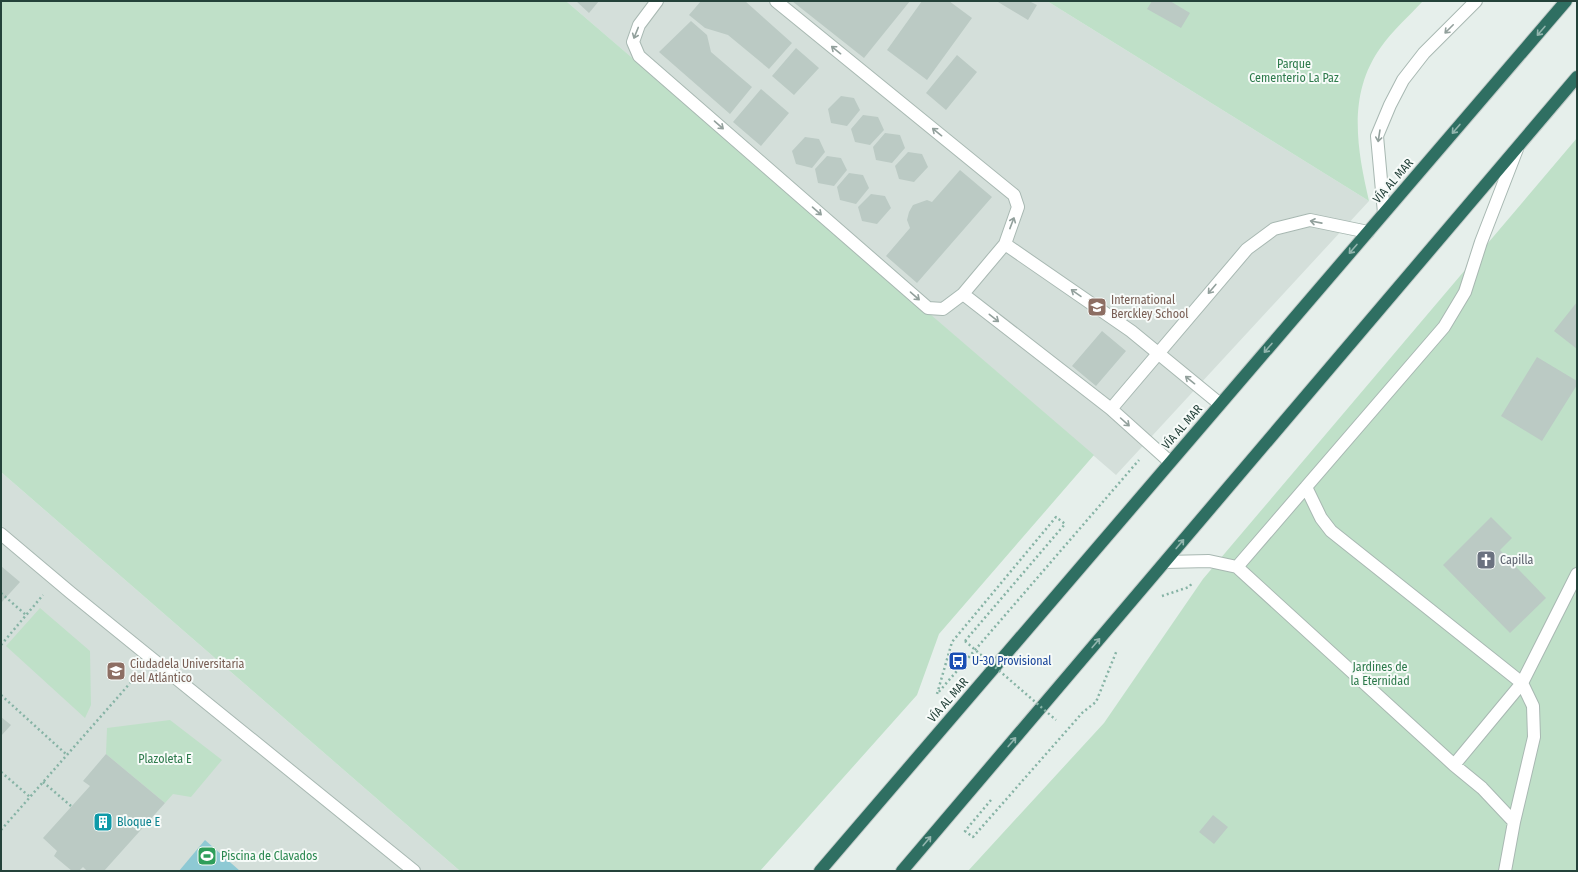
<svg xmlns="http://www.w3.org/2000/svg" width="1578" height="872" font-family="'Fira Sans Condensed',sans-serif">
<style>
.built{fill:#d4dfda}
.green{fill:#bfe0c8}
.water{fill:#8ec9d4}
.building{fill:#bbcac4}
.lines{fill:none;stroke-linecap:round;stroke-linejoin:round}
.lane-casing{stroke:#a8b8b2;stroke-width:14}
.highway-casing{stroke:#c2cac8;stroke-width:14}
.path{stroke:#86b3a5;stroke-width:2.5;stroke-dasharray:2 3;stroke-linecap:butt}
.lane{stroke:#fff;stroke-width:12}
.highway{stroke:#2f6f62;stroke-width:12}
.path-bridge{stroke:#86b3a5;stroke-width:2.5;stroke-dasharray:2 3;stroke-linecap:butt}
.oneway{stroke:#92a09c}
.oneway2{stroke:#93b5ae}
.labels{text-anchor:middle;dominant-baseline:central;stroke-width:4;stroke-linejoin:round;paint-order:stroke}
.park-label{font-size:12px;fill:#2d7a4b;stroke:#f7fbf9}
.street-label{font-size:12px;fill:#24423a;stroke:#f7fbf9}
.education-label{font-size:12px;fill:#785e54;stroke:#f7fbf9;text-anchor:start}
.worship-label{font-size:12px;fill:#5b616d;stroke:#f7fbf9;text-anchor:start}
.transit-label{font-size:12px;fill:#164399;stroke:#f7fbf9;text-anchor:start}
.culture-label{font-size:12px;fill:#0d838f;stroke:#f7fbf9;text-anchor:start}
.leisure-label{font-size:12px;fill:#27864d;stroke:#f7fbf9;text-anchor:start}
</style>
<rect width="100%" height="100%" fill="#e6efeb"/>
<path class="built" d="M566,1h481l322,200 -253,274z
M1,472l459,399h-459z"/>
<path class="green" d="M1,1h565l528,454 -155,179 -22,61 -157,176h-300l-459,-399z
M1047,1h376c-14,15 -30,29 -42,46 -34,47 -24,102 -12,154z
M1577,138v733h-609l136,-148 99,-144z
M40,608l50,43 1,54 -6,13 -79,-72z
M170,720l52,40 -31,37 -18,-3 -8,9 -59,-49 1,-26z"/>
<path class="water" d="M205,840l35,31h-61z"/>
<path class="building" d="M576,1h23l-10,12z
M701,1h44l47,42 -23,26 -41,-34 -23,-7 -16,-13z
M792,1h118l-46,57z
M922,1h27l23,17 -45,62 -40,-30z
M999,1h30l8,4 -9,15 -30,-18z
M1152,1h18l20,12 -9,15 -34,-19z
M691,21l16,14 4,17 41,35 -22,27 -71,-62z
M796,48l23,20 -25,27 -22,-19z
M957,55l20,17 -31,38 -20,-17z
M761,89l28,24 -28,33 -28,-24z
M841,96l13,2 6,12 -13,16 -16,-3 -3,-14z
M863,115l15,2 6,13 -14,15 -15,-3 -4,-13z
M885,133l15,2 5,13 -13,15 -16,-3 -3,-13z
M805,137l14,2 6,13 -13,16 -16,-4 -4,-13z
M908,152l14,2 6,13 -14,15 -15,-3 -4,-13z
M827,156l14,2 6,12 -13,16 -16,-3 -3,-14z
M960,170l32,27 -75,86 -31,-27 24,-28 -3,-8 2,-8 4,-7 14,-5 5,2z
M849,173l14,2 6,13 -13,16 -16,-4 -3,-13z
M871,194l14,2 6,12 -14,16 -15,-3 -4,-14z
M1577,302v47l-23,-18z
M1102,331l24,20 -30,35 -24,-20z
M1537,357l40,24v4l-35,56 -41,-25z
M1491,517l21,21 -12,12 46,48 -36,35 -67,-68z
M1,566l19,16 -19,21z
M1,717l10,8 -10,11z
M106,754l59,49 -61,68h-17l-4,-4 -4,4h-7l-18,-15 3,-5 -14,-13 47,-52 -7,-5z
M1213,815l15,12 -14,17 -15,-12z"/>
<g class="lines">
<g class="lane-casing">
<path id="lane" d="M657,1l-18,24 -6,17 6,14 289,252 15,1 20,-15 42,-50 13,-37 -4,-12 -238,-194
M1384,213l-7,-77 13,-31 13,-25 21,-27 52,-52
M1005,244l126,87 89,73
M963,294l148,115 59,53
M1111,409l136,-160 27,-20 36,-9 58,12
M1306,487l15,31 10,13 191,152 11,23 1,31 -20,85
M1,534l70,59 343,278
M1165,562l44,-1 28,6 207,-240 21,-35 16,-50 36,-93
M1237,567l217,198 28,23 32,34 -9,49
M1454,765l68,-82 55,-109"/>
</g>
<g class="highway-casing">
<path id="highway" d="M820,871l746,-870
M902,871l675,-794"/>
</g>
<path class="path" d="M1,593l25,22
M1162,596l27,-9 4,-5
M965,641l100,-117 -9,-7 -104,125 -15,52 202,-234
M1,645l42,-50
M1,695l66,60
M1,772l29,25
M43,782l28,24
M991,800l-26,31 8,6 110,-125 13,-10 21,-52
M1,830l138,-157"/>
<use href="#lane" class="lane"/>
<use href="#highway" class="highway"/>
<path class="path-bridge" d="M965,641l91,79"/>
</g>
<defs><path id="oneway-shaft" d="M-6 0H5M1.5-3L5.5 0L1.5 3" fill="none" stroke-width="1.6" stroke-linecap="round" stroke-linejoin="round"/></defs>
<g class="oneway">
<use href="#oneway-shaft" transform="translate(1449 29) rotate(135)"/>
<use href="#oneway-shaft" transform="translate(636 33) rotate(112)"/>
<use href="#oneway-shaft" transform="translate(836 50) rotate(-141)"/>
<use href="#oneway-shaft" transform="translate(719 125) rotate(41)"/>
<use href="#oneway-shaft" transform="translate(937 132) rotate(-141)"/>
<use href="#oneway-shaft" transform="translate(1379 136) rotate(99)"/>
<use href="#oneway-shaft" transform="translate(817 211) rotate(41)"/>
<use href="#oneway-shaft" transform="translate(1316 222) rotate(-169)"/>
<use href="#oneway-shaft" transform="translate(1012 223) rotate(-69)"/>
<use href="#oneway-shaft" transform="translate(1212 289) rotate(130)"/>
<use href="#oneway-shaft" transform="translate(1076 293) rotate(-145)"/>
<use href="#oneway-shaft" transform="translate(915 296) rotate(41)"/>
<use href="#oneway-shaft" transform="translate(994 318) rotate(38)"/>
<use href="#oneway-shaft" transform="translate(1190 380) rotate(-141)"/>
<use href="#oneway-shaft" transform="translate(1125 422) rotate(42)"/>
</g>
<g class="oneway2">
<use href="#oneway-shaft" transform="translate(1541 31) rotate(131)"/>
<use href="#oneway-shaft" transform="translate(1456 129) rotate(131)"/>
<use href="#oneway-shaft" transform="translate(1353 249) rotate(131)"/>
<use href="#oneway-shaft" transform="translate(1268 348) rotate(131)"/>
<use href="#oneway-shaft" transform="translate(1180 544) rotate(-50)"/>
<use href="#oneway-shaft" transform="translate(1096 643) rotate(-50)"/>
<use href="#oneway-shaft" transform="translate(1012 742) rotate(-50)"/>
<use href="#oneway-shaft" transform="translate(927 841) rotate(-50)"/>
</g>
<defs>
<g id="school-square" transform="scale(1)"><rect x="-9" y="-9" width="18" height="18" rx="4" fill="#8d6e63" stroke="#f7fbf9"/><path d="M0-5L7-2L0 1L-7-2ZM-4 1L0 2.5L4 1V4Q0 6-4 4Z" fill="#fff"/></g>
<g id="church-square" transform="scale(1)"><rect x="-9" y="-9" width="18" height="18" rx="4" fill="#6b7280" stroke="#f7fbf9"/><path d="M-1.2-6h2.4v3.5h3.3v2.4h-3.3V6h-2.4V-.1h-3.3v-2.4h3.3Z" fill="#fff"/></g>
<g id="bus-square" transform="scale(1)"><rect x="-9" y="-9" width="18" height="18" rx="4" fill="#1a4fb4" stroke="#f7fbf9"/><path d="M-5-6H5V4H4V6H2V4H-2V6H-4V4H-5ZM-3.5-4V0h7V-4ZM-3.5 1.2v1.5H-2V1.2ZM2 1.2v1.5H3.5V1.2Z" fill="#fff"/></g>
<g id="university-square" transform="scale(1)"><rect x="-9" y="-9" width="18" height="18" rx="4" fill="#8d6e63" stroke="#f7fbf9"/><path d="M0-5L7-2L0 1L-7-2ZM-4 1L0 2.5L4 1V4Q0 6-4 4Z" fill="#fff"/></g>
<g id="building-square" transform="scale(1)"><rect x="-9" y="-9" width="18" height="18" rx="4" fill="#0f9aa8" stroke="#f7fbf9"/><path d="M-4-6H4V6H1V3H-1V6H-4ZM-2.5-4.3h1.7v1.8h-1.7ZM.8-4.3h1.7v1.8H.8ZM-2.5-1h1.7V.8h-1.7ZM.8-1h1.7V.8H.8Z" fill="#fff"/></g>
<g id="stadium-square" transform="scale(1)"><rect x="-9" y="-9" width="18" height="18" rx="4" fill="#2e9e5b" stroke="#f7fbf9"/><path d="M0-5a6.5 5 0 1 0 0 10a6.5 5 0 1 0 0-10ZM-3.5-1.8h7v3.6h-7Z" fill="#fff"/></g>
</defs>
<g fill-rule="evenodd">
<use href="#school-square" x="1097" y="307"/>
<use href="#church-square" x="1486" y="560"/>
<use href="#bus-square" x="958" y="661"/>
<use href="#university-square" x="116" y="671"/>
<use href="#building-square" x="103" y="822"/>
<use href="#stadium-square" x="207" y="856"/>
</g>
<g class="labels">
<g class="park-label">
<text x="1294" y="64">Parque<tspan x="1294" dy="14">Cementerio La Paz</tspan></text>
<text x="1380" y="667">Jardines de<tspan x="1380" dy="14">la Eternidad</tspan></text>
<text x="165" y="759">Plazoleta E</text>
</g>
<g class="street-label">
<text transform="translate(1393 181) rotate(-49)">VÍA AL MAR</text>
<text transform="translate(1182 427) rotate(-49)">VÍA AL MAR</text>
<text transform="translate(948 700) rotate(-49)">VÍA AL MAR</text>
</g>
<g class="education-label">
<text x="1111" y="300">International<tspan x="1111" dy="14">Berckley School</tspan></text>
<text x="130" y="664">Ciudadela Universitaria<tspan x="130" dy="14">del Atlántico</tspan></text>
</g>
<g class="worship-label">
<text x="1500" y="560">Capilla</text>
</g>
<g class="transit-label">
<text x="972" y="661">U-30 Provisional</text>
</g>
<g class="culture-label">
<text x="117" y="822">Bloque E</text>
</g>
<g class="leisure-label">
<text x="221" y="856">Piscina de Clavados</text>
</g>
</g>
<rect width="1578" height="872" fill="none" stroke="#24423a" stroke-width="4"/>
</svg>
